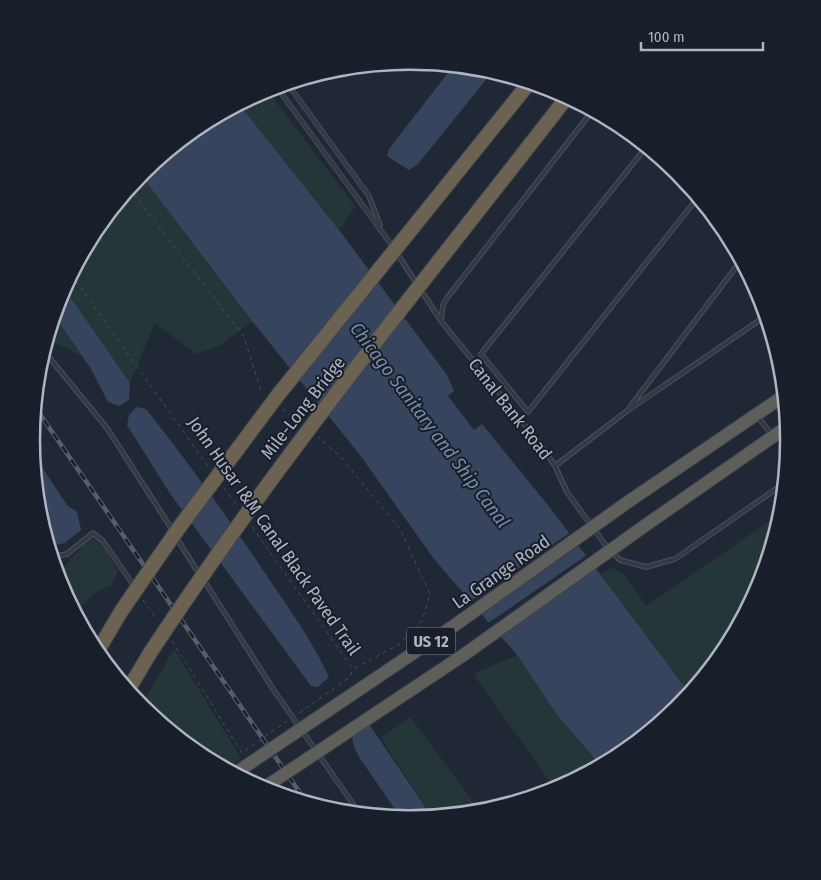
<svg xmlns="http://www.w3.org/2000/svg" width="821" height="880" font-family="'Fira Sans Condensed',sans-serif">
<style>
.green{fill:#253638}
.water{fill:#36455d}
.pier{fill:#212835}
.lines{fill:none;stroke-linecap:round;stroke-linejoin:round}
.service-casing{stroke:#515763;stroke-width:5.5}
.trunk-casing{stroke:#3e4450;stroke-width:14}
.motorway-casing{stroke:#3e4450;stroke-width:16}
.path{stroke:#425255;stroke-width:1;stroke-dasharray:4 4;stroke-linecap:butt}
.service{stroke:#343a45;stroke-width:4}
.trunk{stroke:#5e5e5b;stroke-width:12}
.motorway{stroke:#6b6251;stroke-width:14}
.rail-casing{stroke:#565e6c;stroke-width:4.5}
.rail{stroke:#191f2a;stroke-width:2.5;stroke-dasharray:8;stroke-linecap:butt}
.trunk-bridge-casing{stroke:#3e4450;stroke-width:14;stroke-linecap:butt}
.motorway-bridge-casing{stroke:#3e4450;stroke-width:16;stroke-linecap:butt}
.trunk-bridge{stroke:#5e5e5b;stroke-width:12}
.motorway-bridge{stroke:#6b6251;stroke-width:14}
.labels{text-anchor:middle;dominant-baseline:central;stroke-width:4;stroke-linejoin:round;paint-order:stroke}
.shield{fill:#191f2a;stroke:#818794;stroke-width:1}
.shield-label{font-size:16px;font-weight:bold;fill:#aeb4c2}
.street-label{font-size:18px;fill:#aeb4c2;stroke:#191f2a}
.water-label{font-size:19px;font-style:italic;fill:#778aaa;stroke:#191f2a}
.rim{fill:none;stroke:#aeb4c2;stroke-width:2.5}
</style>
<rect width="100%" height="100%" fill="#212835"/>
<path class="green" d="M266,89l89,117 -16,24 -100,-126z
M140,174l112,147 -33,25 -23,8 -41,-31 -25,60 -66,-95 31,-59z
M54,315l28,41 -35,-17z
M783,512c-10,47 -31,97 -57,138 -9,15 -24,30 -36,44l-90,-118 12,-9 12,7 22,32z
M90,537l12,7 16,27 -6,14c-16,5 -28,16 -36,30l-19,-40z
M174,649l67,109 -16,11 -25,-14 -59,-49z
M517,655l40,60 44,51 -45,24 -83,-116z
M410,717l71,95 -49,5 -51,-79z"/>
<path class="water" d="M454,65l39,6 -75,93 -9,6 -22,-14 2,-7z
M361,66c-13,12 -19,18 -35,5z
M239,104l100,126 108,145 7,16 -6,5 26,34 8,-6 69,85 139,185c-23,29 -57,55 -89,72l-44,-51 -40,-60 -83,-96 -74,-104 -108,-134 -112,-147 60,-49z
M64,288l66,95 -1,17 -10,6 -11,-4 -17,-33 -37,-54z
M136,407l10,2c43,54 83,110 121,167 22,33 45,64 62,101l-11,10 -7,-1 -140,-191 -44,-70 2,-10z
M33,454l34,51 10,7 4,18 -16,13 -17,3 -10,-32z
M351,724h18l63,93 -31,1 -42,-61 -6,-13z"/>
<path class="pier" d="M571,532l9,13 -101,70 -11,-12z
M587,555l10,13 -100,68 -10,-12z"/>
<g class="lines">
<g class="service-casing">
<path id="service" d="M287,83l82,113 11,29
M276,86l117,161
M647,146l-166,208 47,58 171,-216
M396,252l21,32
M421,290l20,31 100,124 14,21 12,26 37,51 16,17 26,7 29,-8 111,-77
M441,321l2,-16 4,-7 146,-188
M43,350l64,78 66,103
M630,407l112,-148
M758,417l14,18
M555,466l72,-55 140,-96
M176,537l23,37
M52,557l15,-3 26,-21 10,8 29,42
M203,579l70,110 87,125"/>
</g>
<g class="trunk-casing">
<path id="trunk" d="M625,504l160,-109
M643,527l145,-101"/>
</g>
<g class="motorway-casing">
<path id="motorway" d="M97,652l25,-42
M128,690l22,-37"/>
</g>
<path class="path" d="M129,188l115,149 17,54 3,2
M71,274l139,195
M283,409l16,13
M224,488l14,19
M252,527l101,142 45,-24 24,-24 8,-27 -30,-65 -60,-73 -22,-19
M143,600l15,21
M172,641l70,112 45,-32
M299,713l51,-36 3,-8"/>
<use href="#service" class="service"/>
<use href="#trunk" class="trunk"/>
<use href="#motorway" class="motorway"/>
<g class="rail-casing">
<path id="rail" d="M35,407l272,396"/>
</g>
<use href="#rail" class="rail"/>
<g class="trunk-bridge-casing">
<path id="trunk-bridge" d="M234,774l221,-149 170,-121
M262,789l203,-135 178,-127"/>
</g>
<g class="motorway-bridge-casing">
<path id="motorway-bridge" d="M122,610l56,-81 100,-134 252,-313
M150,653c128,-194 276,-374 418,-557"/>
</g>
<use href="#trunk-bridge" class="trunk-bridge"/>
<use href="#motorway-bridge" class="motorway-bridge"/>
</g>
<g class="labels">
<rect class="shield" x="407" y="627.5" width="48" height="27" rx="4"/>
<g class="shield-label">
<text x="431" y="641">US 12</text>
</g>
<g class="street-label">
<text transform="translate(303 408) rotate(-52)">Mile-Long Bridge</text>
<text transform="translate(510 409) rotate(52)">Canal Bank Road</text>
<text transform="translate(274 536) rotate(55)">John Husar I&amp;M Canal Black Paved Trail</text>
<text transform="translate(501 572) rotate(-35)">La Grange Road</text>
</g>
<g class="water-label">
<text transform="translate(430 425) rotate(53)">Chicago Sanitary and Ship Canal</text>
</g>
</g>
<path d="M0 0H821V880H0ZM40 440a370 370 0 1 1 740 0a370 370 0 1 1-740 0Z" fill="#191f2a" fill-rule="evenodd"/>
<path class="rim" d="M40 440a370 370 0 1 1 740 0a370 370 0 1 1-740 0Z"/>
<path d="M641 42v8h122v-8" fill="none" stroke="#aeb4c2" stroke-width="2.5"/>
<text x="648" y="42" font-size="15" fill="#aeb4c2" stroke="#191f2a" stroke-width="4" paint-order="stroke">100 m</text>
</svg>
